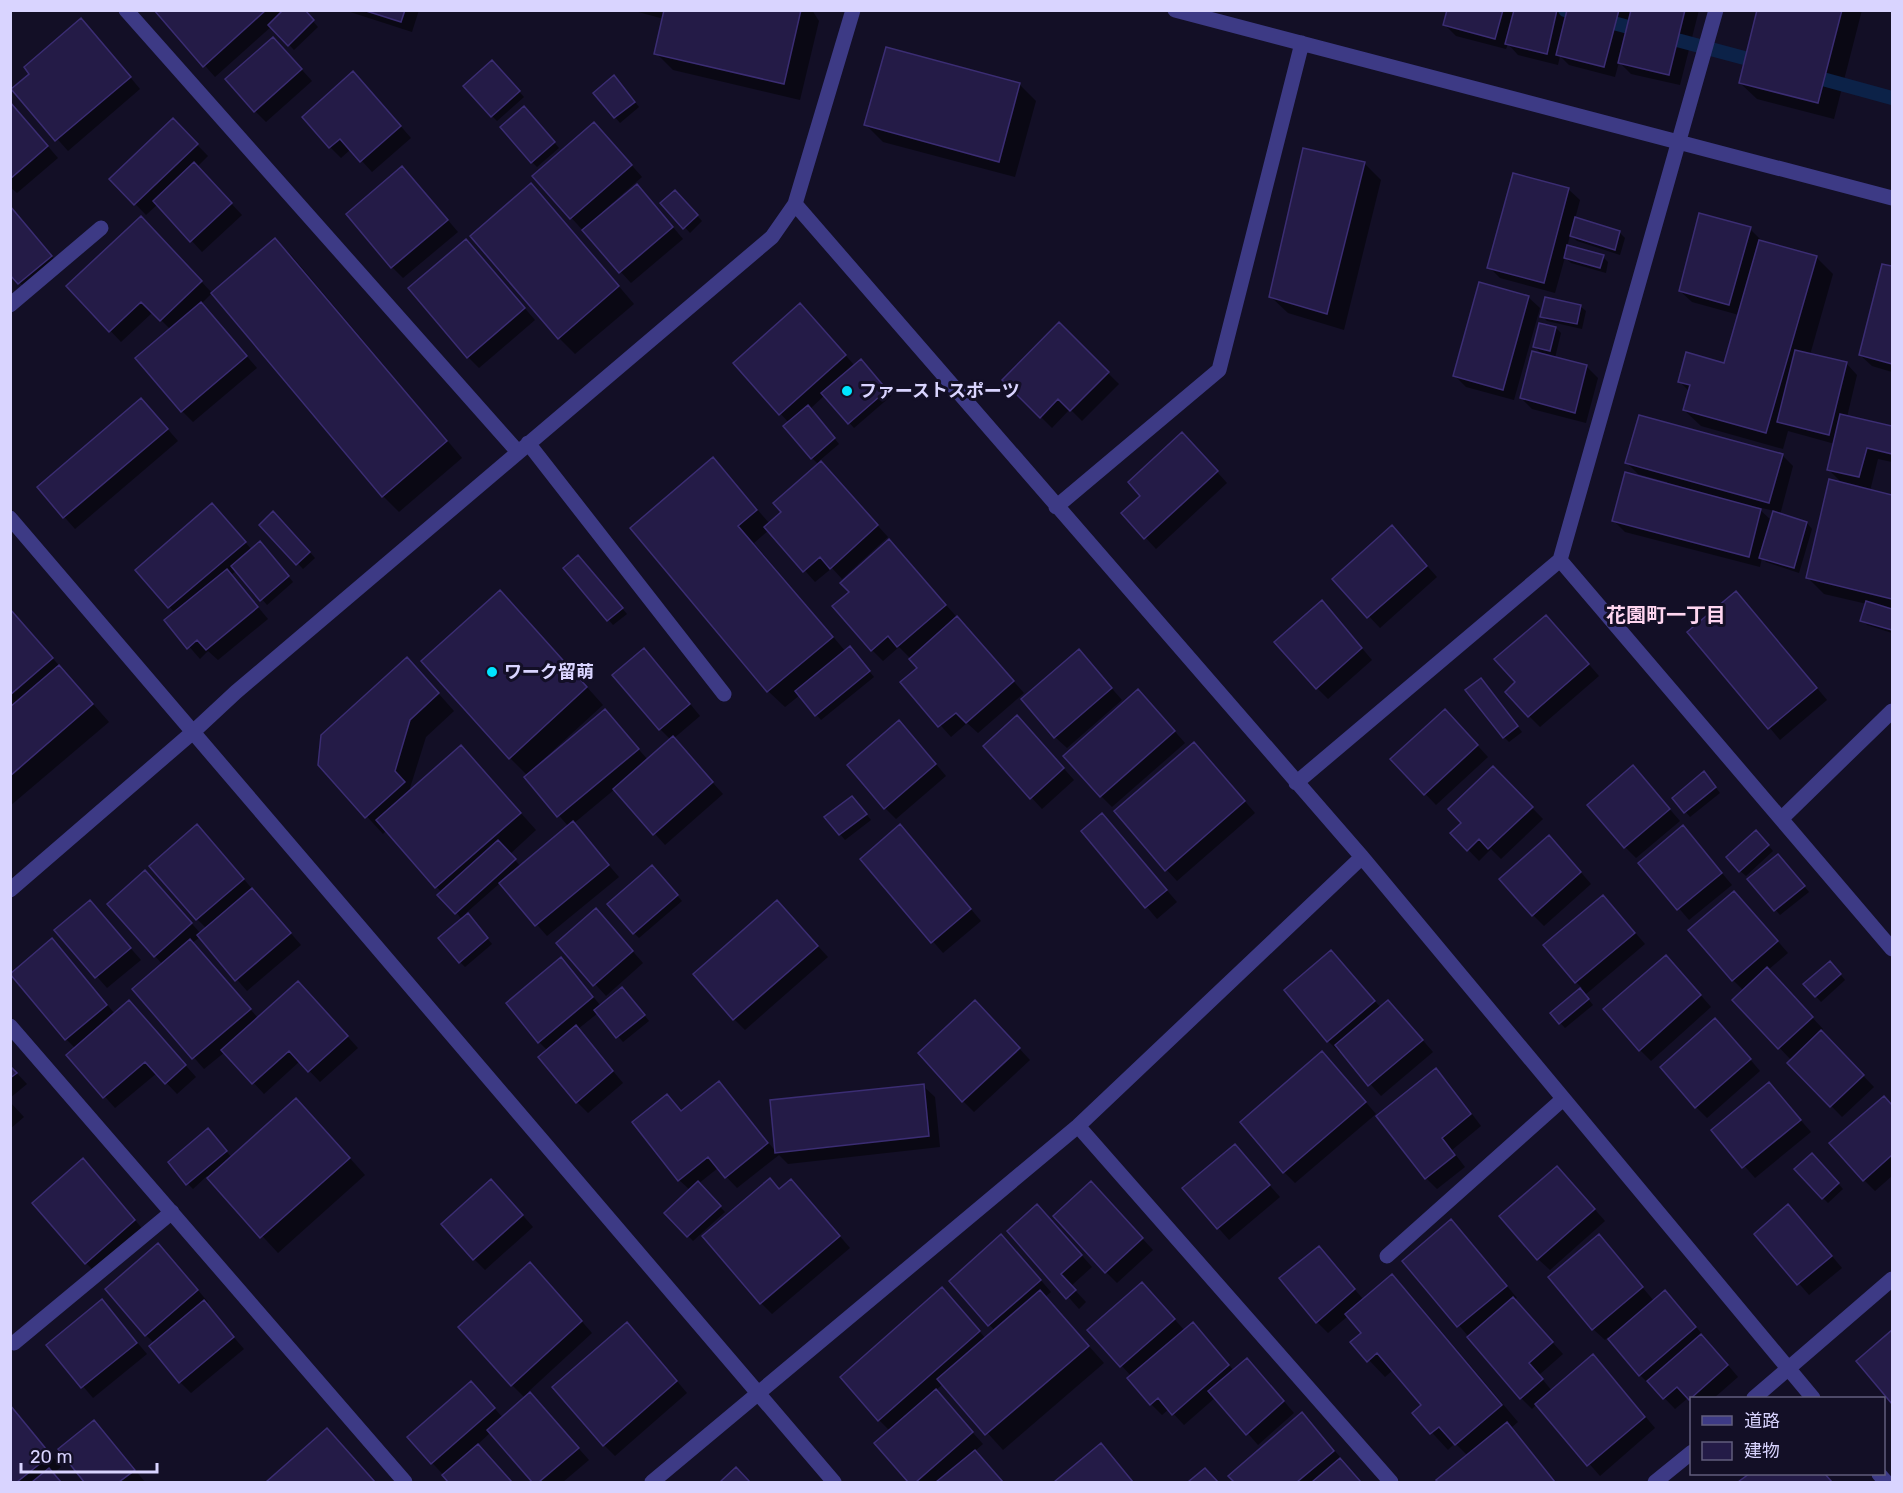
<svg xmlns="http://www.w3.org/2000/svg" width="1903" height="1493" font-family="Rubik,'Noto Sans JP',sans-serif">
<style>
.shadow{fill:#0007;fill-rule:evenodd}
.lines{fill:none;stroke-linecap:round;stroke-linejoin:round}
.stream{stroke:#0c2248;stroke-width:14}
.building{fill:#241b47;stroke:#3b2d73;stroke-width:1.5}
.minor{stroke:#3d3a85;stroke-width:15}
.poi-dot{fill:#00e5ff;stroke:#130f26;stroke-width:2}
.labels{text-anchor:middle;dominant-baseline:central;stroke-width:6;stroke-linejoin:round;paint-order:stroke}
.poi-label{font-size:18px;font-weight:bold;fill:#d9d4ff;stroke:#130f26;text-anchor:start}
.neighbourhood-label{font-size:20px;font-weight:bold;fill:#ffd6f0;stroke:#130f26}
</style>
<rect width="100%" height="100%" fill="#130f26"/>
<path class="shadow" d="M156,10h147l15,17 -24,23 -22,-24 -57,51z
M344,10h75l-7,22z
M631,10h181l7,11 -19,79 -127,-30 -17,-17 8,-34z
M1448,10h251l-19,75 -49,-11 -12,-12 -4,15 -46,-12 -9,-9 -2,9 -40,-10 -10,-11 -2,5 -50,-13 -11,-11z
M1759,10h103l-28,109 -77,-20 -17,-16z
M92,31l48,58 -72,62 -55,-62z
M284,50l28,31 -46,41 -11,-11z
M492,62l32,35 -27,24 -5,-5z
M619,83l20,24 -19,16 -5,-6z
M364,84l47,54 -39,34 -21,-23 -10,9 -11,-11z
M1019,84l17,17 -21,76 -132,-35 -17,-17z
M10,102l48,56 -41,35 -7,-6z
M529,113l30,35 -22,19 -5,-5z
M173,120l35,36 -11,11 45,48 -40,37 -44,-48 -12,11 -35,-36z
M605,135l37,42 -40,35 1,2 45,-17 35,42 -52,44 -97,-106z
M1364,163l17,17 -37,150 -56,-17 -17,-16z
M413,179l45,53 -55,46 -11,-11z
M1568,189l12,11 -5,19 45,14 5,5 -5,17 -43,-14 -7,-6 -3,12 36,10 5,5 -2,11 -35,-10 -6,-6 -10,36 -55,-15 -11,-11z
M680,197l22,24 -12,12 -27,-30z
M547,202l87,102 -59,50 -16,-16z
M10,208l52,60 -31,26 -21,-21z
M152,229l60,64 -11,11 56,64 -64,54 -11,-11 -11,-81 -18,-18 -32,30 -53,-56z
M1750,229l11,11v2l55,15 17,17 -23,81 36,8 11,12 -10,42 45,11v34l-14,-3 -8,32 22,5v137l-25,-8 -5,-5 5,-16 -43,-10 -17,-17 36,-93 -14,-14 6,-26 -47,-13 -5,18 -82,-23 -17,-16 6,-18 -10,-10 45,-17 14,-50 -47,-13 -12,-11z
M275,240l17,16 170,202 -63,54 -16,-16z
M466,241l69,79 -56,48 -11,-11z
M1883,265l9,3v104l-20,-6 -12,-11z
M1528,297l12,11 -26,92 -48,-13 -11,-11z
M1580,306l6,5 -4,18 -35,-8 -5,-5z
M811,316l44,50h11l25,30 -37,32 -29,-33 -15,14 29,35 -20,17 69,76 -46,42 -10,-11 -17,14 -46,-52 -15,13 92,109 9,2 19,23 -53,43 -21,-25 -15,12 -17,-16 -55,-232 57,65 13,-12 36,-47 -7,-7 -23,-35 -54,-60z
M1059,325l60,59 -37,37 -12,-12 -18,19 -48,-48z
M1556,328l5,5 -6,25 32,9 11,11 -12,45 -54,-14 -11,-11 22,-43 -8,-8z
M152,411l26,30 -103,88 -36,-41z
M1193,445l34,38 -71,66 -11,-12z
M1782,455l11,11 -13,49 27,8 5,6 -13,44 -33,-11 -4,-4 -2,9 -135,-35 -11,-11 53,-36v-3l-29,-8 -11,-11zM1757,507l18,4 -3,10z
M223,517l29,33 13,-2 28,34 -26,23 -30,-35 -6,5 37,44 -50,41 -10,-9 -8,8 -34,-39 9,-7 -38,-43z
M278,518l37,40 -12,11 -42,-44z
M1403,539l34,38 -57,51 -46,-49z
M900,553l124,140 -46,40 -11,-10 -16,14 -49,-55 17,-14 -8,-9 -12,-12 -16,14 -11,-11 -21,-58z
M583,562l44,52 -14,11 -47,-56z
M1747,604l80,96 -47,40 -91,-108z
M516,608l87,97 -68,62 1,2 69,-58 43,49 23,-20 -11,-11 -5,-68 45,55 -27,23 50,55 -58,51 -50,-56 -42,35 46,53 -72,59 -47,-53 -34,30 26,31 -27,23 -5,-5 2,-42 -20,-27 -55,-63 -4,4 -64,-70 104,-88 31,35 -28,26 -16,51 2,3 65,-27 59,66 -26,24 11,13 48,-40 -43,-49 2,-2 -18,-18z
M10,610l99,112 -99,84z
M1333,614l39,46 -44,39 -11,-11z
M1557,628l42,48 -59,51 -11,-11 -12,-33z
M1079,651l43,49 -55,48 -12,-11z
M1486,685l36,47 -13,10 -5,-5z
M1149,702l36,41 -73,64 -11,-11z
M1456,722l32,35 -52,48 -44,-46z
M1028,728l46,52 -32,29 -11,-12z
M910,733l36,43 -50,43 -11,-11z
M1205,755l50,58 -78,68 -11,-12z
M1633,767l47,54 -44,37 -11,-11z
M1493,768l50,51 -42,40 -10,-10 -12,12 -27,-28 11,-10z
M1709,779l11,14 -30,24 -16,-19z
M857,803l14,17 -26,20 -19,-23z
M1102,815l75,87 -20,17 -74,-88z
M900,826l81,95 -38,32 -81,-94z
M1683,827l49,58 -43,35 -49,-57z
M1761,837l12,14 -27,25 -6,-5z
M208,838l93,107 -54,46 -47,-54 -8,6 66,75 51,-24 49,54 -38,34 -20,-21 -36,33 -39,-42 -21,17 -69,-79 28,-25 -8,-9 1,-73 45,51 6,-5 -10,-10z
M1560,848l31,36 -47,42 -11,-11z
M1783,861l26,31 -29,23 -31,-36z
M657,873l25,28 -43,37 -5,-5z
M90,902l51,58 -34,28 -51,-58z
M777,902l51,55 -83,73 -11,-11z
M1745,904l43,49 -20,17 55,59 -3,2 54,56 -32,30 -53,-54 3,-2 -58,-61 10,-9 -11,-11z
M1614,908l31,36 -60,51 8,10 -28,23 -13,-14 30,-26 -6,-6z
M607,922l36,41 -37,33 -48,-53z
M52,940l63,74 14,-12 67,75 -19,17 -20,-21 -42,35 -47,-53 8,-6 -10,-10z
M1331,952l50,56 18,5 34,39 -52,44 -40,-45 -2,1 -11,-11 -42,-51z
M561,959l40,47 26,-12 22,27 -26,21 -25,-29 -20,16 45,54 -35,30 -11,-11 -29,-51 -9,-9z
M1677,968l34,39 -60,54 -11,-11z
M1835,968l10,12 -24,22 -16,-18z
M986,1013l44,47 -56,52 -11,-11z
M1726,1031l34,40 -53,47 -11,-11z
M1333,1064l43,50 -81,69 -11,-11z
M10,1066l17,18 -17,14z
M1436,1070l11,11 34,45 -29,24 13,17 -28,22 -11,-11z
M719,1083l58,70 -6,-51 152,-16 12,11 5,50 -152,17 -9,-9 -42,33 -19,-20 -20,16 27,28 -32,29 -27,-28 24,-23 -11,-10 -12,-84 15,16z
M1769,1084l42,48 -56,46 -42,-48z
M1884,1098l8,8v70l-17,15 -11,-11z
M10,1102l14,15 -14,12z
M313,1117l52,58 -87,78 -71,-77 -14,13 -5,-5 25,-48 19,22z
M1235,1146l45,51 -51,43 -45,-51z
M1817,1160l26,29 -15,14 -5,-5z
M94,1171l51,61 -48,42 -11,-11z
M1568,1179l37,42 -55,49 -12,-11z
M780,1190l22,2 48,56 -78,66 -11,-11z
M502,1192l31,35 -48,43 -11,-11z
M1102,1195l51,55 -36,33 -11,-11z
M1048,1217l44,50 -21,19 15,16 -7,7 -69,-78z
M1799,1217l43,51 -33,27 -53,-61z
M1462,1232l55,66 -3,2 49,54 -24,21 13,16 52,-24 51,61 -55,48 -63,-72 -5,5 -11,-11 -117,-137z
M1599,1236l55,65 22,2 62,74 -24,21h-22v3l-4,-3 -13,11 -23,-24 -1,1 -11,-11 -32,-38 -3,3 -12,-11z
M1012,1247l39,45 -6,5 59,66 -101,87 -60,-66 -8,7 48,53 -8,7 28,31h-93l-34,-38 14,-13 -11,-11 74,-120 33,39 9,-8 -44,-50z
M1318,1248l46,52 28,-24 17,17 109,129 -7,6 45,54h-116l-2,-2 30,-24 -13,-13 -7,7 -34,-37 9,-8 -30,-35 -8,7 -33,-35 11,-9 -15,-17 -20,17 -11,-11z
M169,1256l39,46 -3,2 39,45 -53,44 -11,-11 -25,-38 -9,-9z
M541,1275l51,58 -64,59 61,68 -26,22h-29l-43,-50 -14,13 34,37h-61l-41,-44 73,-44 21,24 22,-20 -13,-13z
M1153,1295l32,36 19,4 30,36h24l36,42 -36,32 -42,-48 -32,28 -15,-16 -7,6 -11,-11 -19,-27 -43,-47z
M102,1301l45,53 -54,44 -45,-53z
M1892,1332v70l-34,-41z
M638,1335l49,58 -72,63 -11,-11z
M10,1405l51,62 -9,7 9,8h-51z
M94,1422l11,11 40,49h-59l-26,-33z
M1313,1426l49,56h-126l-6,-6z
M327,1430l48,52h-107z
M1101,1445l32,37h-76z
M1751,1474h74l7,8h-91z"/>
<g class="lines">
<path class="stream" d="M1565,10l198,53
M1808,75l84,23"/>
</g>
<path class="building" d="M154,10h112l-63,57z
M283,10h22l9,10 -26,26 -20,-21z
M363,10h42l-4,12z
M664,10h137l-17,74 -130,-30z
M1447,10h56l-8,29 -52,-14z
M1514,10h43l-10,44 -42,-10z
M1567,10h52l-15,57 -48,-12z
M1631,10h54l-16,65 -51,-12z
M1757,10h85l-24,93 -79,-20z
M81,18l50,59 -76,64 -44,-52 18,-15 -5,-7z
M273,37l29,32 -48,43 -29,-33z
M886,47l134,36 -21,79 -135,-37z
M492,60l28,31 -29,26 -28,-31z
M353,71l48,55 -41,36 -20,-23 -11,9 -27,-31z
M614,75l21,27 -21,16 -21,-25z
M10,102l38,44 -38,33z
M524,106l31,36 -24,21 -31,-36z
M173,118l25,26 -64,61 -25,-26z
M594,122l38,43 -62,54 -38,-43z
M1303,148l62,14 -38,152 -58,-17z
M194,162l38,41 -42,39 -37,-41z
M402,166l46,54 -57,48 -45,-54z
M1513,173l56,15 -25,95 -57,-15z
M531,183l88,103 -61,53 -88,-103z
M637,184l36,43 -54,46 -37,-43z
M675,190l23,25 -15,14 -23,-26z
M10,206l42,50 -34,28 -8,-9z
M1699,213l52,14 -22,78 -50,-14z
M141,216l61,65 -42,40 -19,-19 -32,30 -43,-46z
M1575,217l45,14 -5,19 -45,-14z
M275,238l172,203 -65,56 -171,-204z
M466,239l59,69 -58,50 -59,-70z
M1759,240l58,16 -51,177 -83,-23 7,-25 -12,-3 8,-30 38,11z
M1567,245l37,10 -4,13 -36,-10z
M1882,264l10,2v98l-33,-9z
M1479,282l50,14 -26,94 -50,-14z
M1545,297l36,8 -4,19 -37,-7z
M201,302l46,54 -66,56 -46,-54z
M800,303l46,52 -67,60 -46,-52z
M1059,322l50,50 -39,39 -12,-12 -18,19 -38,-38z
M1539,323l17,4 -6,24 -17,-4z
M1795,350l52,12 -18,73 -52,-13z
M1532,351l55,14 -12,48 -55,-15z
M861,359l26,31 -39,34 -27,-31z
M141,398l27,31 -105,89 -26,-31z
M808,405l27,33 -24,21 -28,-33z
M1840,414l52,12v28l-25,-6 -8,29 -32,-7z
M1639,415l144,39 -14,49 -144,-40z
M1182,432l36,39 -74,68 -23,-26 19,-17 -12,-14z
M713,457l44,53 -19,16 95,111 -66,55 -137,-164z
M821,461l57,64 -48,44 -10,-12 -17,15 -39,-45 17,-15 -8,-9z
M1625,472l136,37 -12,48 -137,-36z
M1829,479l63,16v104l-86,-21z
M212,503l34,39 -78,66 -33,-38z
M273,511l37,41 -14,13 -37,-40z
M1773,511l34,11 -13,46 -35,-10z
M1392,525l35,41 -60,52 -35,-39z
M889,539l57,66 -49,42 -9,-11 -17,15 -39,-45 17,-14 -9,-9z
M260,541l29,35 -29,25 -29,-35z
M578,555l45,53 -16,13 -44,-53z
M227,569l31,38 -52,43 -9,-10 -10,9 -23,-29z
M500,590l87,97 -78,72 -88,-98z
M1736,591l81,97 -49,41 -81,-97z
M1322,600l40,48 -46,41 -42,-47z
M1866,601l26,8v21l-32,-9z
M10,609l43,49 -43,37z
M1546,615l43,49 -61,53 -23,-25 10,-10 -21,-23z
M957,616l57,65 -48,42 -10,-10 -18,14 -38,-45 17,-14 -8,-9z
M850,646l20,25 -55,45 -20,-25z
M644,648l46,56 -31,26 -47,-55z
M1079,649l33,39 -58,50 -33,-39z
M407,657l32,36 -29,27 -15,51 10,11 -40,36 -47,-53 3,-30z
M59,665l34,39 -83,72v-69z
M1481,678l37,48 -15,12 -38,-48z
M1138,689l37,42 -75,66 -37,-41z
M605,709l34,40 -82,68 -33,-40z
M1445,709l33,36 -54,50 -34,-36z
M1017,715l47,53 -34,31 -47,-53z
M899,720l37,44 -52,45 -37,-44z
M673,736l40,46 -60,53 -40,-46z
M1194,742l51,59 -80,70 -51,-60z
M461,745l60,68 -86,75 -59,-68z
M1633,765l37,44 -46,39 -37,-43z
M1493,766l40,41 -45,42 -9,-10 -12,12 -17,-18 11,-10 -13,-14z
M1704,771l12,16 -32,26 -12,-15z
M852,796l15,18 -28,21 -15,-18z
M1102,813l65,77 -22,18 -64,-77z
M573,821l36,44 -74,61 -36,-43z
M197,824l47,55 -48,41 -47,-54z
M900,824l71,85 -40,34 -71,-84z
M1683,825l39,48 -45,37 -39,-47z
M1756,830l13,15 -30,27 -13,-15z
M1549,835l32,37 -49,44 -33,-37z
M498,840l18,19 -61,55 -18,-19z
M1778,854l27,32 -31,25 -27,-32z
M652,865l26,30 -45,39 -26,-30z
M145,870l47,53 -38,34 -47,-53z
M252,888l39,45 -56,48 -38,-46z
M1734,891l44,50 -46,40 -44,-51z
M1603,895l32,38 -60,50 -32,-38z
M90,900l41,48 -36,30 -41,-48z
M777,900l41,46 -85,74 -40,-46z
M596,908l37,43 -40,35 -37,-43z
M468,913l20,25 -29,25 -21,-25z
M52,938l55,67 -42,35 -55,-66z
M190,939l61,70 -59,50 -60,-70z
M1331,950l44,51 -48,41 -43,-52z
M1666,955l35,40 -62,56 -36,-42z
M561,957l32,40 -55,46 -32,-40z
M1830,961l11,13 -26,23 -12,-13z
M1767,967l46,50 -35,32 -46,-49z
M298,981l50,55 -40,36 -19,-21 -37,33 -31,-34z
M622,987l23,28 -29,23 -22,-28z
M1580,988l9,11 -30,25 -9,-11z
M129,1000l57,65 -21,19 -20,-22 -42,36 -37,-43z
M975,1000l45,48 -58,54 -44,-49z
M1388,1000l35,40 -55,46 -33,-41z
M1715,1018l36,41 -56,49 -35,-41z
M576,1025l37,46 -37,32 -38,-46z
M1821,1030l43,45 -34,32 -43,-44z
M1322,1051l44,51 -83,71 -43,-51z
M10,1066l7,7 -7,5z
M1436,1068l35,46 -29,24 13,17 -30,24 -49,-63z
M719,1081l49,62 -43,35 -17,-21 -30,24 -46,-59 35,-28 14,17z
M1769,1082l32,38 -59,48 -31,-38z
M924,1084l5,52 -154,17 -5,-53z
M1884,1096l8,9v50l-29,26 -34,-38z
M296,1098l54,60 -90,80 -53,-60z
M208,1128l19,23 -41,34 -18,-23z
M1235,1144l35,41 -53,44 -35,-41z
M1812,1153l27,30 -17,16 -28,-30z
M83,1158l52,62 -50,44 -53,-61z
M1557,1166l38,43 -58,51 -38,-44z
M770,1178l9,11 12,-10 49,57 -80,68 -58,-68z
M491,1179l32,36 -50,45 -32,-36z
M698,1181l23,25 -34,31 -23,-24z
M1091,1181l52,57 -38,35 -52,-57z
M1037,1204l45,51 -21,19 15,16 -10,9 -59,-68z
M1788,1204l44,52 -35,29 -43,-51z
M1451,1219l56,67 -50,41 -55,-66z
M1001,1234l40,46 -53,46 -39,-45z
M1599,1234l44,53 -51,43 -44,-53z
M158,1243l40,47 -53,46 -40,-47z
M1319,1246l36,43 -39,34 -37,-45z
M530,1262l52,59 -71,65 -53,-59z
M1392,1274l110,131 -47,40 -16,-18 -9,7 -18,-21 9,-8 -44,-52 -10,9 -17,-20 11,-9 -16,-19z
M1142,1282l33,37 -55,48 -33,-37z
M942,1287l38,44 -102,90 -38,-44z
M1040,1290l49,56 -104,89 -48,-56z
M1665,1290l31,37 -57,49 -31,-37z
M1513,1297l40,45 -24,21 14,16 -23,20 -53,-62z
M102,1299l35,44 -56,45 -35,-43z
M204,1300l30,37 -55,46 -30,-37z
M627,1322l50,59 -74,65 -51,-59z
M1193,1322l36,43 -57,50 -14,-17 -8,7 -23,-27z
M1892,1330v74l-36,-43z
M1701,1334l27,31 -39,35 -12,-13 -14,12 -16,-18z
M1593,1354l52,63 -58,49 -52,-62z
M1247,1358l37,43 -38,34 -38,-44z
M471,1381l24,27 -64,56 -24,-27z
M936,1389l37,43 -57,50h-8l-34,-39z
M530,1392l49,56 -40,34h-7l-45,-52z
M10,1405l41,50 -34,27h-7z
M1302,1412l32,39 -37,31h-63l-6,-6z
M94,1420l41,50 -16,12h-35l-26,-33z
M1507,1422l48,60h-117l-2,-2z
M327,1428l48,54h-109z
M1101,1443l32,39h-79z
M478,1444l34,38h-64l-6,-7z
M975,1450l28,32h-67z
M1340,1458l21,24h-49z
M736,1467l14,15h-30z
M49,1468l12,14h-29z
M1205,1468l13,14h-30z
M1749,1474h76l7,8h-94z"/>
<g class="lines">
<path class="minor" d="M126,10l392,442
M1175,10l717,188
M795,204l567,653 451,541
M10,305l91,-77
M528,443l196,251
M1056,507l163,-137 83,-327
M10,518l824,964
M1560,560l332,389
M1296,783l264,-223 156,-550
M1781,819l111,-108
M10,890l183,-158 43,-40 536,-455 23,-33 58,-194
M10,1026l395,456
M1078,1126l313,356
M1387,1256l176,-157
M14,1343l158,-131
M1754,1398l138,-119
M1879,1474l7,8
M652,1482l426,-356 284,-269
M1655,1482l37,-30"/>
</g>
<g class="poi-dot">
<circle cx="847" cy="391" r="6"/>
<circle cx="492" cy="672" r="6"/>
</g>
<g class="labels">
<g class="poi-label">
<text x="859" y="391">ファーストスポーツ</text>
<text x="504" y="672">ワーク留萌</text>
</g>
<g class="neighbourhood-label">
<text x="1666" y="615">花園町一丁目</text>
</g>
</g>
<rect width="1903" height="1493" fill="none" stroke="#d9d4ff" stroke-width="24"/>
<rect x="1690" y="1397" width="195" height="78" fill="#130f26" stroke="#625e7d" stroke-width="1.5"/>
<rect x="1702" y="1416" width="30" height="9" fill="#3d3a85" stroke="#625e7d" stroke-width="1.5"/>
<text x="1744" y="1427" font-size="18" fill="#d9d4ff">道路</text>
<rect x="1702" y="1442" width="30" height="18" fill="#241b47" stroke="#625e7d" stroke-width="1.5"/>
<text x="1744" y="1457" font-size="18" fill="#d9d4ff">建物</text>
<path d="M21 1463v9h136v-9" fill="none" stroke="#d9d4ff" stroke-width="3"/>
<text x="30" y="1463" font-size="18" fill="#d9d4ff" stroke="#130f26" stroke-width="4.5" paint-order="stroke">20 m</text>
</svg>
